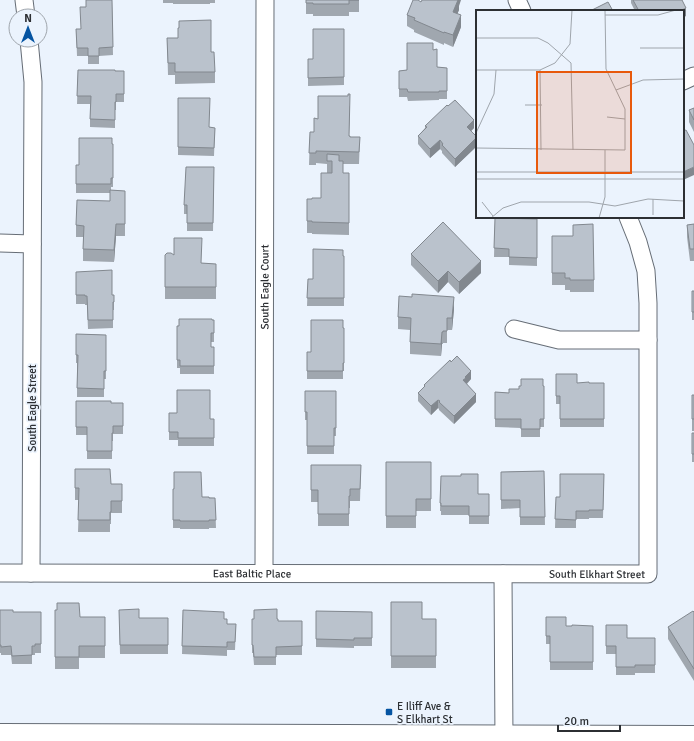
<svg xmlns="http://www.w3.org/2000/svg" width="694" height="741" font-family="Signika,sans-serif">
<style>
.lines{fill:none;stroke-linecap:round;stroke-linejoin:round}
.street-casing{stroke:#666d76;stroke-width:19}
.primary-casing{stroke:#666d76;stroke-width:24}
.street{stroke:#fff;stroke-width:17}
.primary{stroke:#fff;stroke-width:22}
.wall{fill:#a0a7af}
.shaded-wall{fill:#82888f}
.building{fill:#bac2cc;stroke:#82888f}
.poi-dot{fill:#0554a2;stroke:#ebf3fd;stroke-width:1.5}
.labels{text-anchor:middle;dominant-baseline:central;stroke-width:3.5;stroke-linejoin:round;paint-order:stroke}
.street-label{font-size:11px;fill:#2c2f33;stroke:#ebf3fd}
.poi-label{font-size:11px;fill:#2c2f33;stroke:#ebf3fd;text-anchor:start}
.inset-road{fill:none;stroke:#9fa5ac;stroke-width:1}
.view{fill:#e8590c;fill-opacity:0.15;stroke:#e8590c;stroke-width:2}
.inset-edge{fill:none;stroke:#2c2f33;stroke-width:2}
</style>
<rect width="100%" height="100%" fill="#ebf3fd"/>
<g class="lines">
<g class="street-casing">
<g id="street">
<path d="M24,0l2,16"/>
<path d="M517,0l5,11"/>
<path d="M29,40l4,42 -2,491"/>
<path d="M683,81l11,-5"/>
<path d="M0,243l32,1"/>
<path d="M514,329l45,11h89"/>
<path id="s1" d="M0,573l648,1v-271l-2,-32 -8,-29 -10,-25"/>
<path id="s2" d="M264,573l1,-573"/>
<path d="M503,574l1,167"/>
</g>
</g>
<g class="primary-casing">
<path id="primary" d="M0,735l694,2"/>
</g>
<use href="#street" class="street"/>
<use href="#primary" class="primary"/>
</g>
<path class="wall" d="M112,0l1,55 -14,1v8h-11v-8h-11l-1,-27h5l5,-22z
M163,0h52v3h-5v1h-37v-1h-10z
M306,0h53v12h-10v4h-36v-2h-7z
M631,0h51l4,16 -3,-5h-48l-4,-8z
M421,2l38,4v4l-2,4 4,13 -8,20 -9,-4v2l-30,-13v-2l-7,-4v-11z
M344,29v56l-36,1v-27h5z
M167,38l44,14 4,20v11l-40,1v-9h-7z
M433,50l4,17 10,1v31h-8v1l-31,1 -1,-4h-8v-26l8,-1z
M78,70l46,1v31h-8v8h-1v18l-25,-1v-23h-13z
M178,98l31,29 6,1 -1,28 -36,-1z
M350,106l-1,30 1,1h10l-1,27h-16v9h6v62l-37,-1v-1h-5v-34h5l9,-1 6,-25v-9l-11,-1v2h-7l1,-33h4l4,-13z
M694,108v24l-5,-10v-12z
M425,126l49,2 -3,3 6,6v9l-22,21 -13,-14v-2l-2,-2 -10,9 -12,-14v-8l7,-8z
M112,144h1v43h-2v3l14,1v45h-9l-2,26 -31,-1v-24h-7v-12l34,-24v-8h-34v-28h3z
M214,167l-1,64h-26v-17h-3v-9z
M495,218l42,1v47l-28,-1v-8h-15z
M694,224v37h-4l-3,-24v-12z
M552,236l42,44v12h-24v-2h-5v-5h-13z
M411,254l70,19 -22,21 -11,-12 -10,11 -27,-28z
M165,255h9l27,8 15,1v35h-51z
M343,256h1v50h-37l1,-27h5z
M76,272l36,23h2v15h-1v18l-25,1 -1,-24h-2v-1h-9z
M692,291h2v29h-2z
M454,309l-2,21h-5v13h-4v1h-1l-1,12 -31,-2v-24l-12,-1v-12z
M212,320h2v22h-3v5h3v27h-34v-6h-3v-42z
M343,328h1v43h-1v8h-36v-27h4z
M76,334l30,1v44h-2v18h-27v-34h-1z
M556,374l21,9h27v44h-44v-23h-4z
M471,379l-4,5 9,18 -22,22 -15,-14v-1l-1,-1 -7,7 -13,-14v-8l6,-6v-2z
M544,386v41h-4v10h-19v-9l-26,-1v-35l14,1 10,-4z
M305,391h31v45h-2v18h-27v-34h-2z
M692,395h2v36h-2z
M76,401l35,2h12v31h-10v7h-1v18h-25v-24h-11z
M169,413l41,6h4v27h-36v-6h-9z
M692,433h2v29h-2z
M386,462h45v49h-15v17h-30z
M311,465h50l-1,36h-10v7h-1v18h-31v-24h-7z
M75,469l36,15h11v29h-11v11h-1v8h-32l1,-32h-4z
M544,471l1,54h-25v-17l-19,1v-37z
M604,474l-1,44h-14v1h-13v9h-21l1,-31h4z
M441,476l37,18h11v30h-20v-9h-28v-4h-1z
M173,489l29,8 13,1 1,30h-7v1h-29v-1h-7z
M391,602l31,17h14v49h-45z
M0,610l13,2h28v41h-6v2h-3v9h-20l-1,-9h-10v-2h-1z
M55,610l25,7h25v41h-26v11h-24z
M119,610l20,8h29v36h-48z
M183,610l41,9 3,5h9l-1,26h-8v6l-45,-2z
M316,611l56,1v34h-18v2l-38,-1z
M694,612v69l-26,-42v-12z
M546,617l20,9h27v44h-43v-26h-4z
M252,619h25l1,2h24v34h-26v10h-22l-1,-12h-1z
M606,625l21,13h28v35h-20v2h-19v-21h-10z"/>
<path class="shaded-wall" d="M457,0h4l-2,6v4l-6,14v-12z
M686,8v8l-3,2v-7h-3z
M461,15v12l-8,20v-12z
M474,120v8l-7,7v-8z
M477,137v9l-22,21v-8z
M440,140v9l-10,9v-9z
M694,167v8l-11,5v-8z
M116,224v12l-2,26v-12z
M481,261v12l-22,21v-12z
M448,271v11l-10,11v-12z
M454,297v12l-2,21v-12z
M442,332v12l-1,12v-12z
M471,371v8l-5,5 -3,-4 2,-3z
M476,394v8l-22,22v-8z
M438,400v8l-7,7v-9z"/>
<path class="building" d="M86,0h26l1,47 -14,1v8h-11v-8h-11l-1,-19h5l-1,-22h6z
M306,0h53h-10v4h-36v-1h-7z
M413,0h5l3,2 1,-2h36l-5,12 8,3 -8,20 -9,-3v1l-30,-13 1,-2 -8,-3z
M633,0h49l4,8 -6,3h-41z
M608,2l5,9h-21v-1z
M211,20v32h3l1,20h-40v-9h-7l-1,-25h11v-10h1v-7z
M313,29h31v48l-36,1v-19h5z
M407,43h26v7l4,-1v18l10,1v23h-8v1h-31l-1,-3h-8v-18l8,-1z
M78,70h37v1h9v23h-8v8h-1v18l-25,-1 1,-23h-14z
M348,94h2l-1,42h1v1h10l-1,15 -43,-1v2h-7l1,-21h4v-14l4,1v-23h30z
M178,98h32l-1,29 6,1 -1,20 -36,-1z
M455,100l19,20 -7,7 10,10 -22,22 -13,-14 1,-1 -3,-4 -10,9 -12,-13 9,-9 -2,-1 22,-21 1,1z
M694,108v12l-5,-10z
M686,130l8,15v22l-11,5v-41z
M79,138h33v6h1v34h-2v6h-35v-19h3z
M327,154l12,1v6h4v12h6v50l-37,-1v-1h-5v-22h5v-1h9v-25h11v-12h-5z
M186,167h28l-1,56h-26v-18h-3z
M110,190l15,1v33h-9l-2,26 -31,-1 1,-23 -8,-1 1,-25 33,1z
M495,218l42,1v39l-28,-1v-8l-15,-1z
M443,222l38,39 -22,21 -11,-11 -10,10 -27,-27z
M593,224l1,56h-24v-2h-5v-5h-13v-37h21v-11z
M694,224v25h-4l-3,-24z
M174,238h28l-1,25 15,1v23h-51v-32l2,-2h4l3,2z
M313,249l30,1v6h1v42h-37l1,-19h5z
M112,270v25h2v7h-1v18h-25l-1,-24h-2v-1h-9v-23z
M692,291h2v21h-2z
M412,294l42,3 -2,21h-5v13h-4v1h-1l-1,12 -31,-2 1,-24 -13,-1 1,-21 13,1z
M179,319h33v1h2v13h-3v14h3v19h-34v-6h-3v-34h2z
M311,320h32v8h1v35h-1v8h-36v-19h4z
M76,334l30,1v36h-2v18l-27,-1 1,-33h-2z
M457,356l14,15 -6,6 1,1 -3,2 13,14 -22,22 -15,-14 1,-1 -2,-1 -7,6 -13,-13 7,-7 -1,-1 26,-25 1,2z
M556,374h21v9l12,-1v1h15v36h-44v-23h-4z
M521,379h22v7h1v33h-4v10h-19v-10h-26v-27l14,1v-4h10v-3h2z
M177,390h33v29h4v19h-36v-6h-9v-19h8z
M305,391h31v37h-2v18h-27v-34h-2z
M692,395h2v24h-2z
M76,401h35v2h12v23h-10v7h-1v18h-25v-24h-11z
M692,433h2v21h-2z
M386,462h45v37h-15v17h-30z
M311,465h50l-1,24h-10v7h-1v18h-31v-24h-7z
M75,469h35l1,15h11v17h-11v11h-1v8h-32l1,-32h-4z
M544,471l1,46h-25v-17h-19v-28z
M174,472h27l1,25h7v1h6l1,22h-7v1h-29v-1h-7v-31h1z
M461,474h17v20h11v22h-20v-10h-28v-3h-1l1,-27h20z
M560,474h44l-1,36h-14v1h-13v9l-21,-1 1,-22h4z
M391,602h31v17h14v37h-45z
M57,603h22l1,14h25v29h-26v11h-24v-47h2z
M139,609v9h29v27h-48l-1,-35z
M277,609v10h1v2h24v25l-26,1v10h-22l-1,-12h-1v-26h2v-9z
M0,610h13v2h28v32h-6v2h-3v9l-20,1 -1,-10 -10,1v-2h-1z
M183,610l41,2v7h3v5h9l-1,18h-8v5l-45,-1z
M316,611l56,1v26h-18v2l-38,-1z
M693,611l1,1v57l-26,-42z
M546,617h20v9h6v-1l21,1v36h-43v-26h-4z
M606,625h21v13h28v27h-20v2h-19v-21h-10z"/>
<rect class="poi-dot" x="385" y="708" width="8" height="8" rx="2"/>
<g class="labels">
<g class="street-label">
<text stroke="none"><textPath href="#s2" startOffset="286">South Eagle Court</textPath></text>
<text transform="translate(32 408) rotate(-90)">South Eagle Street</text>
<text stroke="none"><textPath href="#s1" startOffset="252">East Baltic Place</textPath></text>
<text stroke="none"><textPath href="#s1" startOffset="597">South Elkhart Street</textPath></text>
</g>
<g class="poi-label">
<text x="397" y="706">E Iliff Ave &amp;<tspan x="397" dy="13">S Elkhart St</tspan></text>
</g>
</g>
<g transform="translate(476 10)">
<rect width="208" height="208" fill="#ebf3fd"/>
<path class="inset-road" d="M129,5h53l18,-5M0,28h62l10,5 23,20 2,87M164,38h44M0,60h64l15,-7 15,-19 2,-34M64,60l1,80M140,80l27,-10 41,-1M49,95h17M131,107l18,2M0,123l18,-39 2,-24M0,138l149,2v-41l-19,-40 -1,-59M0,162h208M0,169h208M6,192l11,14M177,205v-16M15,208l12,-10 18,-6h68l26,4 33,-7 36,2M123,208l6,-21v-47"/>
<path class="view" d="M61,62h94v101h-94z"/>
<rect width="208" height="208" class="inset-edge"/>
</g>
<g transform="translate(28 28)"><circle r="19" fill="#ebf3fd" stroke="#9fa5ac"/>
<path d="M0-3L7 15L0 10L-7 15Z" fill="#0554a2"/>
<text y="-6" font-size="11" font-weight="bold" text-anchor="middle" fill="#2c2f33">N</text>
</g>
<path d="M558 725v6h62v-6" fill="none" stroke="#2c2f33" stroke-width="2"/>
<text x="564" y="725" font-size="12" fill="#2c2f33" stroke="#ebf3fd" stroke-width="3" paint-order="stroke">20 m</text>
</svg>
